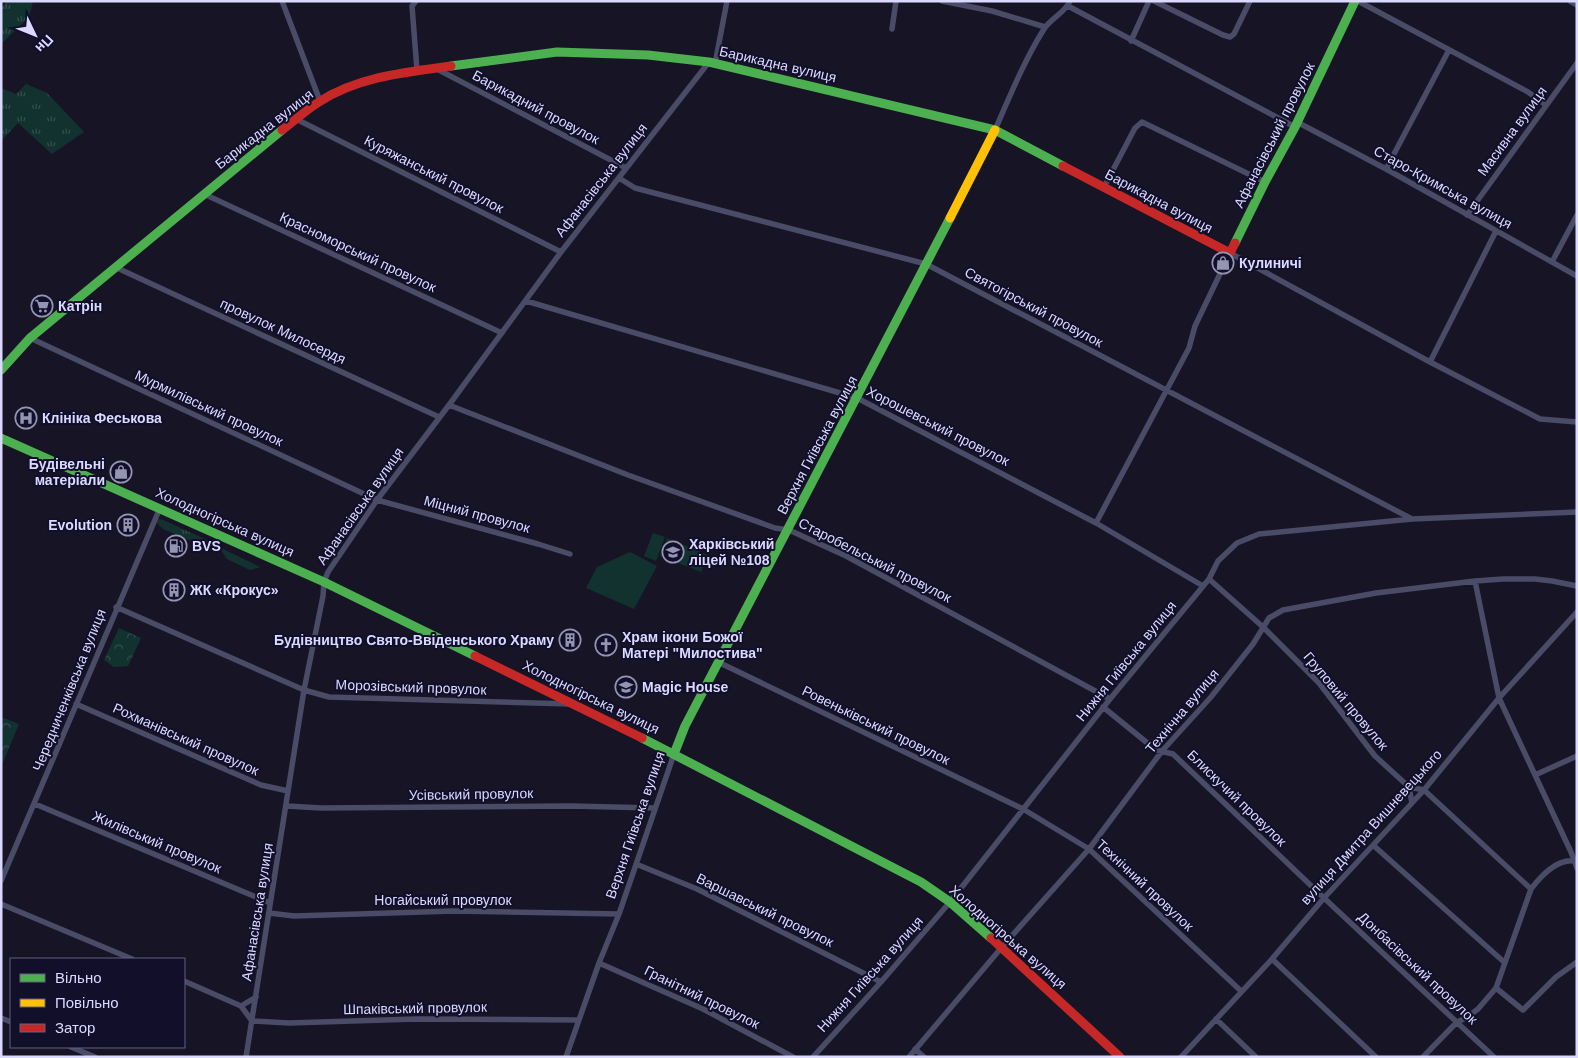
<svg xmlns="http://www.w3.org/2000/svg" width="1578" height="1058" font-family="Helvetica,sans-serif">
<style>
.grass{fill:url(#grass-tufts)}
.park{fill:url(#park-crowns)}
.garden{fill:#123230}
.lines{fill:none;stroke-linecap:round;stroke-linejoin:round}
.street{stroke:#4a4b66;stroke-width:5.5}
.fast{stroke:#4caf50;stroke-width:9}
.slow{stroke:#ffc107;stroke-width:9}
.jam{stroke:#c62828;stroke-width:9}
.labels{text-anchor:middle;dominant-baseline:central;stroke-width:4;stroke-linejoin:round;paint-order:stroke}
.street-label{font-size:14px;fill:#dbd9ff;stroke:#120f2b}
.poi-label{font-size:14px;font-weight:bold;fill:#dbd9ff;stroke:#120f2b;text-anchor:start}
</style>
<defs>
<pattern id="grass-tufts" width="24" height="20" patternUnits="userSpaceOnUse" patternTransform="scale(1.25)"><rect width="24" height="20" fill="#123230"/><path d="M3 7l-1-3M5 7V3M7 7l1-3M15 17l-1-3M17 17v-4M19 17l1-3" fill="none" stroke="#344f4f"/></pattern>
<pattern id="park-crowns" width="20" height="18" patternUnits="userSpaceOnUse" patternTransform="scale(1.25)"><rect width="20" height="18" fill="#123230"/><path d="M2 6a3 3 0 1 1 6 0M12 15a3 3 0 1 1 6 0" fill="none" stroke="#344f4f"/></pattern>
</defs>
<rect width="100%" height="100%" fill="#171525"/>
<path class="grass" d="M7,1h26l-4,16 -28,27v-35z
M26,84l21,9 37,39 -32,22 -34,-31 -17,18v-53l15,6z
M158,519l5,1 44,20 1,5h-7l-38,-16 -6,-6z
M219,547l41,20 -10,3 -23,-11z"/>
<path class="park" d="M119,628l22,10 -13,28 -14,1 -10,-7z
M1,717l18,7 -18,43z"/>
<path class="garden" d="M653,533l12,4 -9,24 -12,-5z
M667,538l41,17 -7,17 -41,-16z
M630,552l27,14 -23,43 -48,-21 11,-21z"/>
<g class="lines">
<path class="street" d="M282,1l38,100
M416,1l-4,5 5,64
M942,1l50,10 53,16
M1154,1l69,34 7,2 4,-3 16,-33
M1358,1l170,91 18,13
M1570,1l7,4
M1068,6l227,121
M892,29l4,-28
M1131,41l18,-40
M715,64l12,-63
M435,68l191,100
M296,119l265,133
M1297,122l89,47 191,107
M995,130c15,-34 29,-69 49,-101 7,-11 21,-16 26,-28
M1386,169l63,-119
M619,178l16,10 291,76 486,255
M1104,187l31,-59 7,-6 123,60
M204,194l298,139
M1467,215l110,-152
M1552,262l25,-47
M115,267l324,150
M526,301l331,97 239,125 107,63
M30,338l347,162 161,44 32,10
M1430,362l66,-131
M449,405l179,70 147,53 14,2 57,26 264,143
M1096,523l93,-175 6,-22 35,-73 200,109 110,57 37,3
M1209,579l54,48 56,56 56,73 34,31 15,3 107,99
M1475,581l24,117 72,154 6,16
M116,607l188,83 25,7 242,7
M718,662l305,147 66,40 152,142
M76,704l185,81 27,6
M1103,707l53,43 17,4 151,144 170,159
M1535,775l42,-19
M1409,787l3,16
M35,804l235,99
M287,806l34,2 250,-2 84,2
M1373,845l131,117
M636,864l61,25 184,93
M1,881l159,-373
M1,904l131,55
M269,913l25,3 160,-5 165,3
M1272,959l104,98
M599,963l104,46 90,48
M184,981l57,25 15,-9
M1496,988l27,22 33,-33 21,-15
M241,1006l11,15 37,2 127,-4 162,1
M1,1018l10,4
M1216,1019l40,38
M71,1047l24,10
M915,1049l9,8
M246,1057l58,-367 19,-94 1,-14 4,-10 49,-72 72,-95 112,-153 148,-190
M566,1057l33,-94 20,-49 55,-160
M813,1057l68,-75 69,-80 160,-203 99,-120 9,-18 19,-18 22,-9 153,-15 165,-7
M909,1057l93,-110 87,-98 73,-98 49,-54 42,-53 16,-26 14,-8 93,-17 99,-12 28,-2h32l17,2 25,5
M1181,1057l91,-98 52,-61 100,-108 75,-92 78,-86
M1423,1057l34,-35 9,-4 12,-9 18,-21 35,-99c10,-13 25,-30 43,-28"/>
<path class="fast" d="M451,66l106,-14 91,3 61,7 286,68 68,36
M1235,243l30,-61 30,-55 60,-126
M1,370l29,-32 252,-208
M1,438l323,144 151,74
M642,738l279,144 29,20 41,36
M674,754l11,-28 265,-508"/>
<path class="slow" d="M950,218l45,-88"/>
<path class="jam" d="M282,130c12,-9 24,-20 37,-28 38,-25 87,-30 132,-36
M1063,166l167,87 5,-10
M475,656l167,82
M991,938l129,119"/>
</g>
<defs>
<g id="shop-ring" transform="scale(1.125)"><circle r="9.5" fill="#120f2b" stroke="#9694b3" stroke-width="1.5"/><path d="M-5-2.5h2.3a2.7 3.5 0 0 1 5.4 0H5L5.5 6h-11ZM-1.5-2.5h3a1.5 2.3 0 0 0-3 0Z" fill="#9694b3"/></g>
<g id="supermarket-ring" transform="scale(1.125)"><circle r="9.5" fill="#120f2b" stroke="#9694b3" stroke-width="1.5"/><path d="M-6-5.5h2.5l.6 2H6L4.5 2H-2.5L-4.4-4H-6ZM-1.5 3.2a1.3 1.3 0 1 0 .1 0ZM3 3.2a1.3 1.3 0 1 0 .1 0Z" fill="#9694b3"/></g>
<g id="hospital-ring" transform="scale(1.125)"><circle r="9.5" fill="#120f2b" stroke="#9694b3" stroke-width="1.5"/><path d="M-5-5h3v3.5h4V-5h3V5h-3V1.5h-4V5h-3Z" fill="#9694b3"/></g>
<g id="building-ring" transform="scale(1.125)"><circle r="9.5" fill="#120f2b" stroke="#9694b3" stroke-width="1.5"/><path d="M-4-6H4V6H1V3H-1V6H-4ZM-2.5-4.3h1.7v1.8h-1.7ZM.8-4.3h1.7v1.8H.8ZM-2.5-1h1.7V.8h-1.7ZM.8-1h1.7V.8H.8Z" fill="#9694b3"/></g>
<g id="fuel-ring" transform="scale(1.125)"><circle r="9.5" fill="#120f2b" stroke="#9694b3" stroke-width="1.5"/><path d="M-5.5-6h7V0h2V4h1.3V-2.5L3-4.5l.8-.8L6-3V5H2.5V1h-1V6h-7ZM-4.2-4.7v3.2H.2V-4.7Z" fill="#9694b3"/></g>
<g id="school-ring" transform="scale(1.125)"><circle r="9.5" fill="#120f2b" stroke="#9694b3" stroke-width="1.5"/><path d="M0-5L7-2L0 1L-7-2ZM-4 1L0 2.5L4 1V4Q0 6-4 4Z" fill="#9694b3"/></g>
<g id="church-ring" transform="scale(1.125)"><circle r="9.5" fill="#120f2b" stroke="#9694b3" stroke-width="1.5"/><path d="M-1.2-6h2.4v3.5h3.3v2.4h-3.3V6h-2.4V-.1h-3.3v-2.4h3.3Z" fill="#9694b3"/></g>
</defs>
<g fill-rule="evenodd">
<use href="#shop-ring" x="1223" y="263"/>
<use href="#supermarket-ring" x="42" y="306"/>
<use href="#hospital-ring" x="26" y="418"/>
<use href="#shop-ring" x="121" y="472"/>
<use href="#building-ring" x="128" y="525"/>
<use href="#fuel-ring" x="176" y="546"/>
<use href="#school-ring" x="673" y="552"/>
<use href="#building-ring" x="174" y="590"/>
<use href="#building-ring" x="570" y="640"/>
<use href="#church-ring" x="606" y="645"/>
<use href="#school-ring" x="626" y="687"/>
</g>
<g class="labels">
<g class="street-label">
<text transform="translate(778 64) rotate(13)">Барикадна вулиця</text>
<text transform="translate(536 107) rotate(28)">Барикадний провулок</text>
<text transform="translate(264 129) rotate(-38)">Барикадна вулиця</text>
<text transform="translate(1512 131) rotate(-54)">Масивна вулиця</text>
<text transform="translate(1274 135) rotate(-63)">Афанасівський провулок</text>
<text transform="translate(434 174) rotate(27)">Куряжанський провулок</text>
<text transform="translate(601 180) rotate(-52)">Афанасівська вулиця</text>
<text transform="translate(1443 187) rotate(29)">Старо-Кримська вулиця</text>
<text transform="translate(1159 201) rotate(28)">Барикадна вулиця</text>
<text transform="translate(358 252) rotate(25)">Красноморський провулок</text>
<text transform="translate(1034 307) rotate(28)">Святогірський провулок</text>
<text transform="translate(283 331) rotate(25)">провулок Милосердя</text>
<text transform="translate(209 408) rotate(25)">Мурмилівський провулок</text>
<text transform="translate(938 426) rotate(27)">Хорошевський провулок</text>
<text transform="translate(817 445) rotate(-62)">Верхня Гиївська вулиця</text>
<text transform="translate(360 506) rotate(-55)">Афанасівська вулиця</text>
<text transform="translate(477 514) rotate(15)">Міцний провулок</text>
<text transform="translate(225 522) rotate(24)">Холодногірська вулиця</text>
<text transform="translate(875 560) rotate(27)">Старобельський провулок</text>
<text transform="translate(1126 661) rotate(-51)">Нижня Гиївська вулиця</text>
<text transform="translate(411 687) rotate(2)">Морозівський провулок</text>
<text transform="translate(69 690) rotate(-68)">Чередниченківська вулиця</text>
<text transform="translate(591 697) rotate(26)">Холодногірська вулиця</text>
<text transform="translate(1346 701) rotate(50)">Груповий провулок</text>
<text transform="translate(1182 711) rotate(-50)">Технічна вулиця</text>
<text transform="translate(876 725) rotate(26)">Ровеньківський провулок</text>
<text transform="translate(186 739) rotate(24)">Рохманівський провулок</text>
<text transform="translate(471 794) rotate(-1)">Усівський провулок</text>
<text transform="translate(1237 798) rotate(44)">Блискучий провулок</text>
<text transform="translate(635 825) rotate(-71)">Верхня Гиївська вулиця</text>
<text transform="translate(1371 827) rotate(-48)">вулиця Дмитра Вишневецького</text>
<text transform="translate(157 842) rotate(23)">Жилівський провулок</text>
<text transform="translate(1145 885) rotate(43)">Технічний провулок</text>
<text x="443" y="900">Ногайський провулок</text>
<text transform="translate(765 910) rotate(26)">Варшавський провулок</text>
<text transform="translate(257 912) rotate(-81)">Афанасівська вулиця</text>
<text transform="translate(1008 937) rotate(41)">Холодногірська вулиця</text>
<text transform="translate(1418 968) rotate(43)">Донбасівський провулок</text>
<text transform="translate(870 974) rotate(-48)">Нижня Гиївська вулиця</text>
<text transform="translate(702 997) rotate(26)">Гранітний провулок</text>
<text transform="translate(415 1008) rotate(-1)">Шпаківський провулок</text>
</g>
<g class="poi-label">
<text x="1239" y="263">Кулиничі</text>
<text x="58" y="306">Катрін</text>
<text x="42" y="418">Клініка Феськова</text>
<text x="105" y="464" text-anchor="end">Будівельні<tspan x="105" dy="16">матеріали</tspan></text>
<text x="112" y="525" text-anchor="end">Evolution</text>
<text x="689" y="544">Харківський<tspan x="689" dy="16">ліцей №108</tspan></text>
<text x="192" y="546">BVS</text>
<text x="190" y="590">ЖК «Крокус»</text>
<text x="622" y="637">Храм ікони Божої<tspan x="622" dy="16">Матері "Милостива"</tspan></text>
<text x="554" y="640" text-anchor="end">Будівництво Свято-Ввіденського Храму</text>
<text x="642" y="687">Magic House</text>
</g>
</g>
<rect width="1578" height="1058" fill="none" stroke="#dbd9ff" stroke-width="5"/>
<rect x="10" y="958" width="175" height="90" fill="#120f2b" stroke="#626080"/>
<rect x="20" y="974" width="25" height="8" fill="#4caf50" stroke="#626080"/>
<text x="55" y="983" font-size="15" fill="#dbd9ff">Вільно</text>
<rect x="20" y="999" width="25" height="8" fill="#ffc107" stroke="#626080"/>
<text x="55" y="1008" font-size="15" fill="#dbd9ff">Повільно</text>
<rect x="20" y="1024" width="25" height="8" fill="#c62828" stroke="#626080"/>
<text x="55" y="1033" font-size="15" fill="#dbd9ff">Затор</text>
<g transform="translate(35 35) rotate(133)" stroke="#120f2b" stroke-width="4" paint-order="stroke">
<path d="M0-4L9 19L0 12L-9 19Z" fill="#dbd9ff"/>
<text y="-8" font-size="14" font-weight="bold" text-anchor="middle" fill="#dbd9ff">Пн</text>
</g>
</svg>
